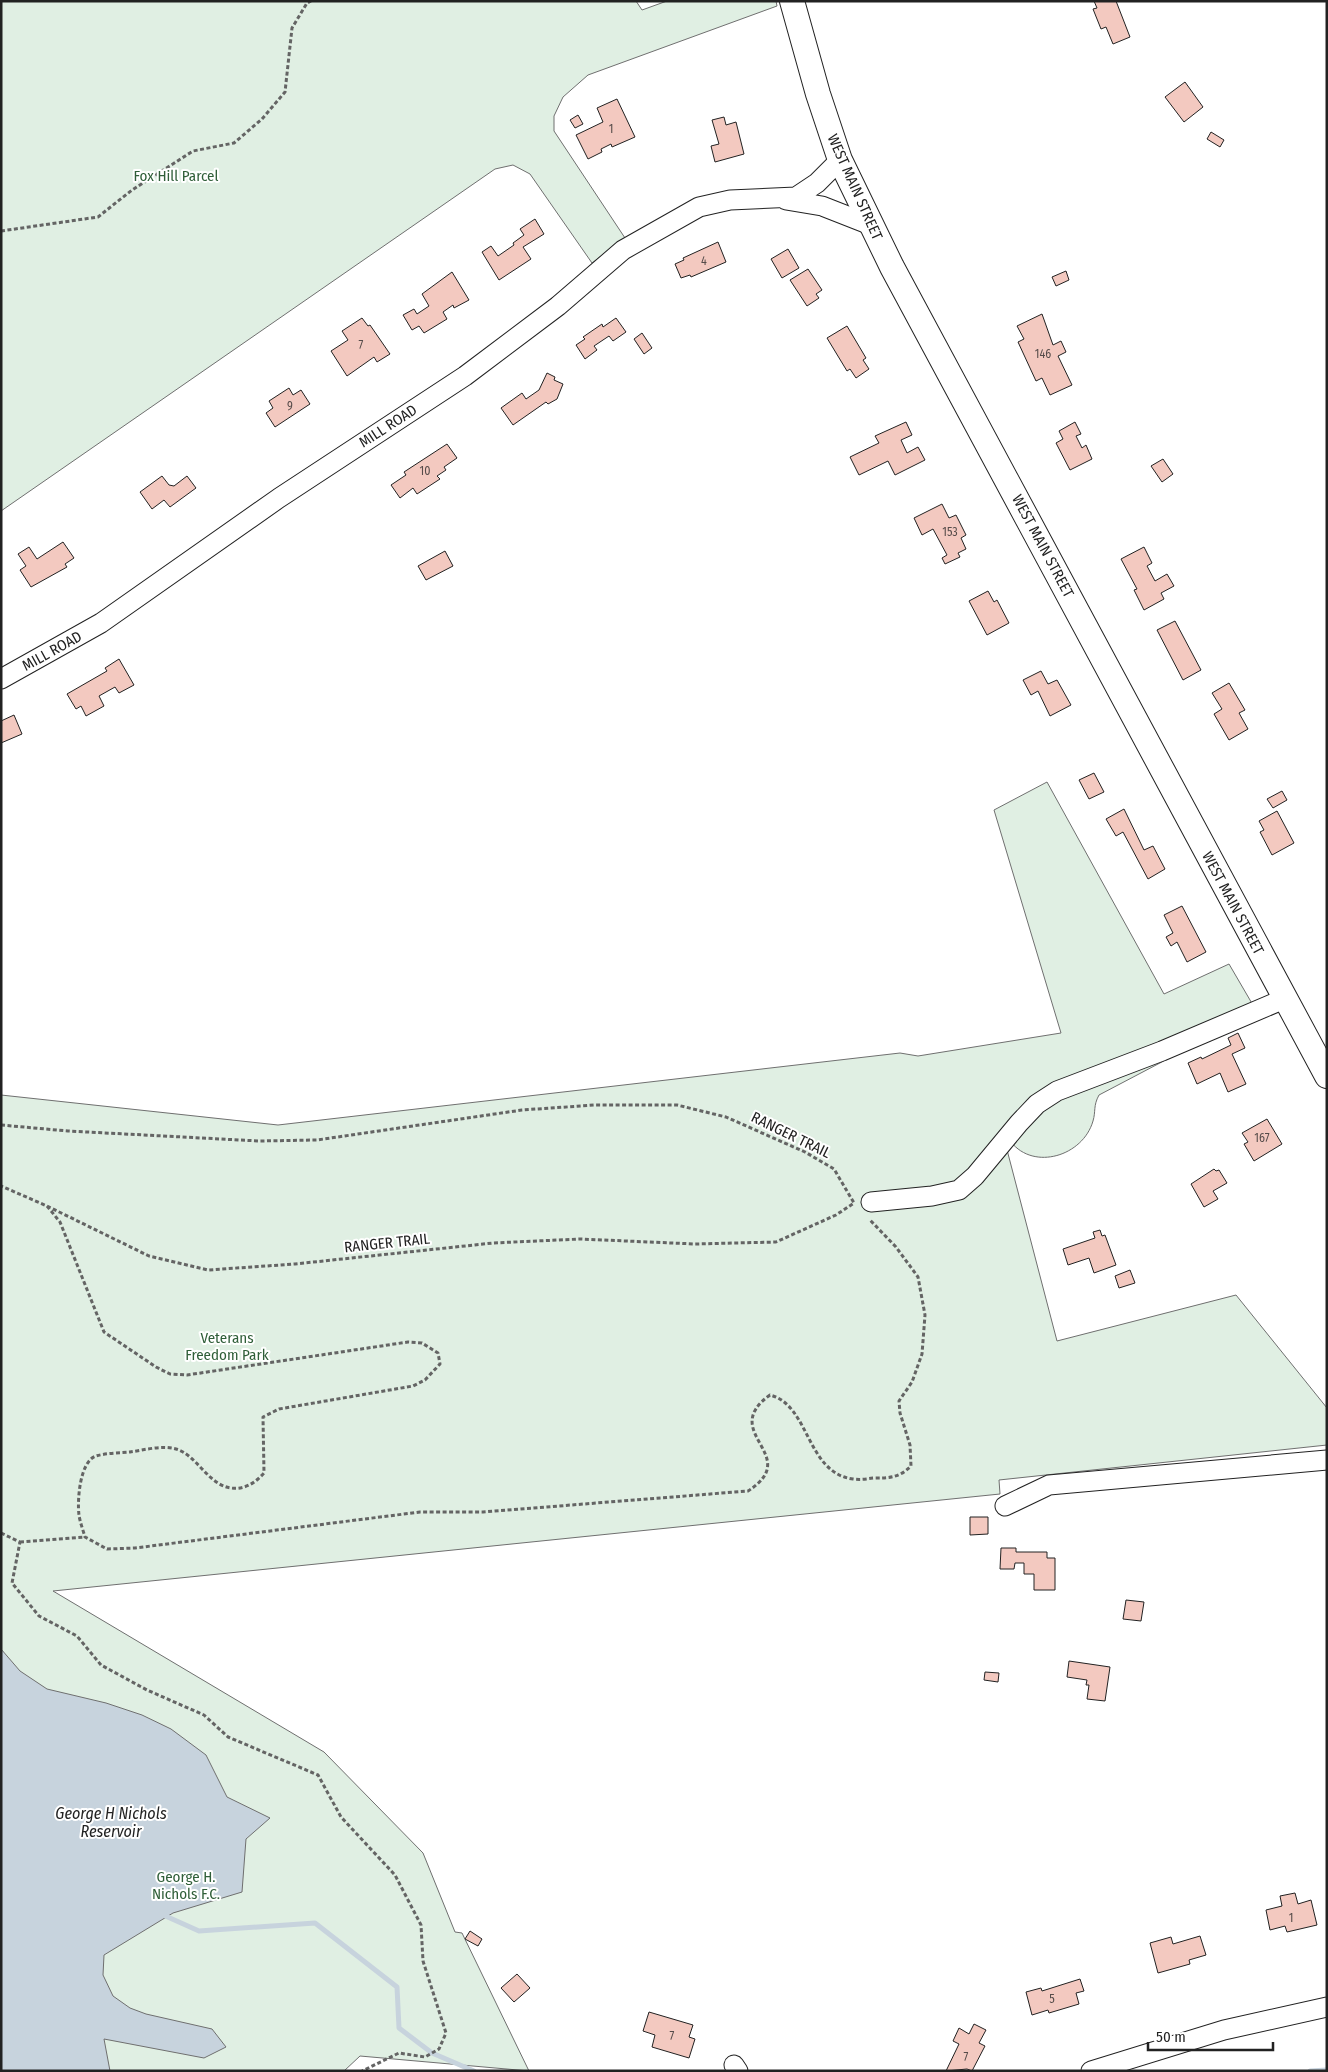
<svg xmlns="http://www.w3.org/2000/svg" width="1328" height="2072" font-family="'Fira Sans Condensed',sans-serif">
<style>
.green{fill:#e0efe3;stroke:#6f6f6f}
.water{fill:#c7d3dd;stroke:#6f6f6f}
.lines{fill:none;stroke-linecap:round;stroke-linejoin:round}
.stream{stroke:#c7d3dd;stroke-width:5}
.building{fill:#f3c9c0;stroke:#222}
.minor-casing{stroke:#222;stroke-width:21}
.major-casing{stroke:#222;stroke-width:26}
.path{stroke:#646464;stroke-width:3;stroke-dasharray:4 2.5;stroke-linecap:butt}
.minor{stroke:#fff;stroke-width:19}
.major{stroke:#fff;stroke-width:24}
.labels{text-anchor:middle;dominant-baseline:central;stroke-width:4;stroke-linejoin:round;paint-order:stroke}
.number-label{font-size:12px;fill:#564c4a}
.park-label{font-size:15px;fill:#2f5e38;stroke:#fff}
.street-label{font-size:15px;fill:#222;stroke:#fff}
.water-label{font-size:16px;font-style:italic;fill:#222;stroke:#fff}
</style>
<rect width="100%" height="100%" fill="#fff"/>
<path class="green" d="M1,1h635l6,9 25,-9h109l1,5 -189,69 -25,22 -9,19v15l71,107 -33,25 -62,-89 -17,-9 -18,4 -494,342z
M1047,782l117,212 65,-30 28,48 -158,83c-6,11 -3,16 -6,26 -10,35 -59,50 -82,21l-5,4 51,195 179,-46 91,113v37l-328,35 1,14 -947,97 271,161 99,101 32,79 7,1 67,138 -169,-15 -16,15h-343v-976l277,30 622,-72 18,3 143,-23 -67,-223z"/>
<path class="water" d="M1,1649l19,22 27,18 59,14 36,12 29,14 35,26 21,42 43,21 -24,21 -4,53 -69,21 -69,42 -1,20 10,21 17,12 16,6 66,15 14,18 -22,11 -100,-19 6,32h-109z"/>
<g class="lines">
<path class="stream" d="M161,1914l38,17 116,-8 82,64 2,41 33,25 42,18
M1310,2071l17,-1"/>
</g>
<path class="building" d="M1094,1h22l14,36 -17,7 -7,-17 -5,2 -8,-20 4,-1z
M1185,82l18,25 -19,15 -19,-25z
M617,99l18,38 -23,10 -1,-3 -10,5 1,3 -14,7 -12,-24 27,-13 -6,-14z
M578,115l5,9 -8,4 -5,-8z
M724,117l2,8 10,-3 8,32 -29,8 -4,-16 8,-2 -7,-24z
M1211,132l13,8 -4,7 -13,-8z
M535,219l9,15 -21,13 8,12 -32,21 -17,-28 9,-6 7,10 16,-11 -1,-2 11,-8 -4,-6z
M718,242l8,20 -35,15 -1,-2 -9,3 -6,-14 9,-4 -1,-2z
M788,249l11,19 -17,10 -11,-19z
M808,269l14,21 -6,4 3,4 -12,8 -17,-26z
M1066,271l3,9 -13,6 -4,-9z
M452,272l17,28 -15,8 -1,-3 -10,7 4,7 -23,14 -5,-7 -7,4 -9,-15 11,-6 3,5 12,-8 -7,-12z
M1042,314l11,31 8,-4 5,11 -8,4 14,29 -22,10 -8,-17 -6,3 -18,-39 6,-3 -7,-13z
M362,318l6,8 2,-1 20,29 -13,8 -3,-5 -27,19 -16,-25 17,-11 -6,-9z
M616,318l10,14 -13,9 -4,-5 -15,10 3,4 -12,9 -9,-14 9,-6 -2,-2 19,-13 1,3z
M847,326l19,32 -3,2 6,9 -13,9 -6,-9 -3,2 -20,-33z
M642,333l10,15 -8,6 -10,-15z
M547,373l8,4 -1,3 9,4 -6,15 -9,5 -2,-2 -33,23 -12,-17 21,-15 4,6 13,-9z
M289,388l4,7 8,-5 9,14 -35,23 -9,-14 7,-5 -4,-7z
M906,422l6,13 -11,5 6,13 11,-6 7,13 -30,15 -7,-14 -29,14 -9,-18 29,-14 -4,-7z
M1075,422l6,12 -5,2 6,12 4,-3 6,14 -22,11 -14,-27 7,-4 -4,-8z
M447,444l10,14 -13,9 2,3 -9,6 3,3 -23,15 -4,-6 -13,10 -9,-13 15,-10 -2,-3z
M1163,459l10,15 -11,8 -11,-16z
M162,476l7,9 5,1 13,-10 9,12 -26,19 -6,-7 -12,9 -12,-17z
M942,504l7,14 7,-3 10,20 -5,3 5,11 -8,4 2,4 -15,7 -3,-6 5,-3 -14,-26 -11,6 -8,-17z
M63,542l11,16 -9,6 2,3 -36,20 -11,-17 6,-4 -8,-12 11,-7 8,12z
M1144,547l8,16 -5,3 8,15 12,-7 7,12 -13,7 3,6 -20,11 -10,-20 3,-1 -16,-30z
M445,551l8,15 -27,14 -8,-14z
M988,591l6,11 3,-2 12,23 -22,12 -18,-34z
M1175,621l26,49 -18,10 -26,-50z
M119,659l15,26 -15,8 -4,-6 -16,9 5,10 -18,10 -5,-10 -5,3 -9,-15 40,-23 -2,-3z
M1041,671l7,13 9,-4 14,25 -21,11 -12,-25 -7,4 -8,-15z
M1229,683l16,27 -6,3 9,16 -19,11 -15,-26 8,-5 -10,-16z
M14,715l8,19 -21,9v-22z
M1094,773l10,19 -15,7 -10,-19z
M1282,791l5,9 -14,8 -6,-9z
M1124,809l20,41 9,-4 12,23 -17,10 -25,-47 -7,4 -10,-17z
M1277,811l17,32 -22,12 -12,-23 4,-2 -5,-9z
M1182,906l24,46 -19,10 -10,-20 -6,4 -5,-9 7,-4 -9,-18z
M1238,1033l7,15 -13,6 14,30 -18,8 -8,-19 -23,11 -9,-21 13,-6 1,2 29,-14 -3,-7z
M1267,1119l15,25 -28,17 -10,-17 4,-2 -6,-9z
M1214,1169l2,2 3,-1 8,13 -14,8 5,8 -14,8 -13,-23z
M1100,1230l2,6 3,-1 11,30 -22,8 -5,-15 -21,7 -5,-16 32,-11 -2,-6z
M1130,1270l5,13 -16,5 -4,-12z
M970,1517h18v17l-18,1z
M1001,1548h15v4h31v6h8v32h-21v-16h-10v-11h-9l-1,6h-14z
M1126,1600l18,2 -3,19 -18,-2z
M1069,1661l41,6 -5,34 -18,-2 2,-14h-3l1,-5 -20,-3z
M985,1672l14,1 -1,9 -14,-2z
M1295,1893l3,11 13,-4 6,25 -30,7 -2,-6 -15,4 -4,-20 16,-4 -2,-10z
M470,1931l12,8 -4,7 -13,-7z
M1200,1936l6,19 -17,5 1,4 -32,9 -8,-30 21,-6 2,7z
M517,1974l13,14 -16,14 -13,-14z
M1080,1979l4,12 -8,2 3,11 -30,9 -1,-3 -16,5 -6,-23 15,-4 1,3z
M649,2012l44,13 -4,12 6,2 -6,19 -37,-11 3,-12 -12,-4z
M974,2024l12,6 -7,13 6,3 -13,25 -5,-2 -21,2 13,-27 -6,-3 6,-13 10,6z"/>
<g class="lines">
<g class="minor-casing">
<path id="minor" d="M786,200l36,6 51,20
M1,679l100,-56 178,-125 186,-122 93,-70 65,-56 76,-43 31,-7 66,-3 21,-14 23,-23
M871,1202l61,-6 27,-6 16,-14 44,-53 18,-19 20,-13 105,-40 122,-52
M1005,1506l44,-21 278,-25
M734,2065l4,6
M1091,2071l133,-41 103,-23"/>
</g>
<g class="major-casing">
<path id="major" d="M792,1l26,93 22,66 52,107 435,809"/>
</g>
<path class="path" d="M1,231l97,-14 34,-27 61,-39 41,-8 28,-24 23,-27 7,-64 15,-25 4,-2
M1,1125l67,6 191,10 58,-1 205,-30 73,-5h82l49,12 79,35 29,17 20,34 -18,12 -60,27 -81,2 -115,-5 -87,4 -198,21 -87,6 -59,-14 -102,-50 -46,-20
M47,1206l13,16 44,110 52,35 14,7 17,1 221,-33 14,1 16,10 2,11 -15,16 -12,6 -134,23 -16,8 1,56c-8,9 -19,17 -33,15 -23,-3 -34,-33 -55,-39 -14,-4 -32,1 -46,3 -10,1 -24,1 -34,4 -16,5 -19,44 -17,59 1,7 4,15 6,22l22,12 28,-1 285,-36h63l265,-21c56,-36 -31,-58 22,-96 40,10 36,78 83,84 7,1 14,0 20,-1 16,0 26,0 38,-12l-1,-21 -10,-32 -1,-12 13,-19 10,-28 3,-39 -7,-38 -22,-30 -26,-27
M1,1533l19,9 -8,41 27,33 38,20 24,29 46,25 57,25 24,22 90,38 23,42 54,58 26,50 2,36 23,72 -7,16 -14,8 -26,-4 -37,18
M20,1542l65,-5"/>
<use href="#minor" class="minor"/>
<use href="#major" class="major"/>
</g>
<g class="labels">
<g class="number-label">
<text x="611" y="129">1</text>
<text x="704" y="261">4</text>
<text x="361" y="345">7</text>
<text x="1043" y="354">146</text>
<text x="290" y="406">9</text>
<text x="425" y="471">10</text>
<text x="950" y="532">153</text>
<text x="1262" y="1138">167</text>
<text x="1291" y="1918">1</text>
<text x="1052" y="1999">5</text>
<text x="672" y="2036">7</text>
<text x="966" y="2057">7</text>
</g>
<g class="park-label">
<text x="176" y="176">Fox Hill Parcel</text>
<text x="227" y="1338">Veterans<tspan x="227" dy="17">Freedom Park</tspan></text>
<text x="186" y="1877">George H.<tspan x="186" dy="17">Nichols F.C.</tspan></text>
</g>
<g class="street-label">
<text transform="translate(855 187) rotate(66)">WEST MAIN STREET</text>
<text transform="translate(388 426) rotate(-33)">MILL ROAD</text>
<text transform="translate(1043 546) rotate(62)">WEST MAIN STREET</text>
<text transform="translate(52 651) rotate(-29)">MILL ROAD</text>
<text transform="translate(1233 903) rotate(62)">WEST MAIN STREET</text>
<text transform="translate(791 1135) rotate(26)">RANGER TRAIL</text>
<text transform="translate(387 1243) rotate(-6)">RANGER TRAIL</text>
</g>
<g class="water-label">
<text x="111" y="1813">George H Nichols<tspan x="111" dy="18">Reservoir</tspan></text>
</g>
</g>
<rect width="1328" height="2072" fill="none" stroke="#222222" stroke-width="5"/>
<path d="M1148 2042v8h125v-8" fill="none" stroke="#222222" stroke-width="2.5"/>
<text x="1156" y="2042" font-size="15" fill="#222222" stroke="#ffffff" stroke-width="4" paint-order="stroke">50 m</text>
</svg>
